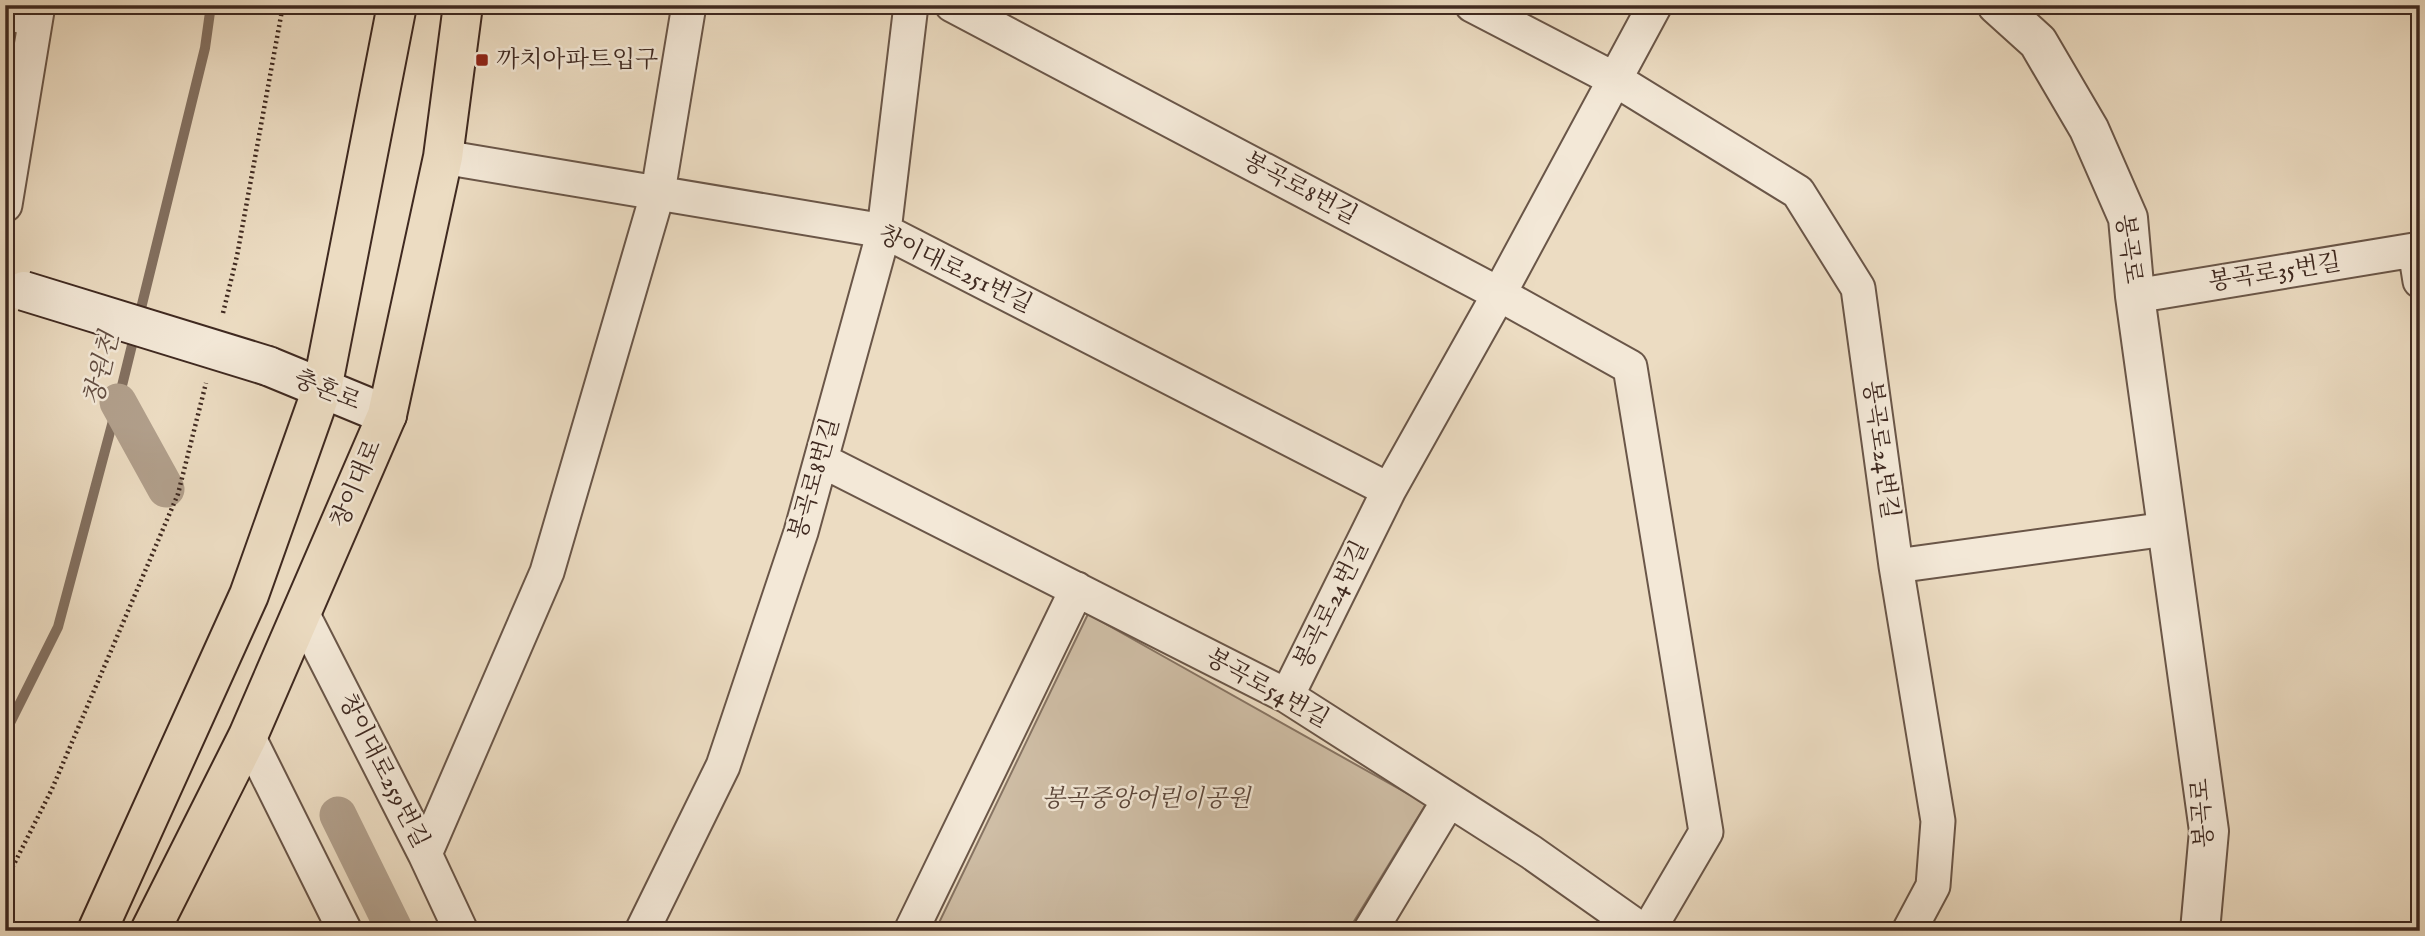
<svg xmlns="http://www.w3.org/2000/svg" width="2425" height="936" font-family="'IM FELL English','Noto Serif KR',serif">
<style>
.green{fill:#cfbea6;stroke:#877463;stroke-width:2}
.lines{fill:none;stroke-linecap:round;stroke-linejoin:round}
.stream{stroke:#837060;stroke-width:10}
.canal{stroke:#b19f8b;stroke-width:37}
.minor-casing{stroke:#6a5648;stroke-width:37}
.tertiary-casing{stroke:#6a5648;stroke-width:42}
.secondary-casing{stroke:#3f2920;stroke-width:42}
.primary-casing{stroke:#3f2920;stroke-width:42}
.path{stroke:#3f2920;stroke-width:4.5;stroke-dasharray:2 3.5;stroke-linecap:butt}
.minor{stroke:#f3e8d7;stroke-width:33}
.tertiary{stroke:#f3e8d7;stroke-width:38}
.secondary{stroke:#f3e8d7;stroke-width:38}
.primary{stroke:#ecdcc2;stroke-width:38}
.secondary-bridge-casing{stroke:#3f2920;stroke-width:42;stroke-linecap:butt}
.secondary-bridge{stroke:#f3e8d7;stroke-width:38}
.poi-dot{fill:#8f2418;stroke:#f3e8d7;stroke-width:2.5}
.labels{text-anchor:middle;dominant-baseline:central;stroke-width:5;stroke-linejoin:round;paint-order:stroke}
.poi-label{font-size:24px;fill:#3f2920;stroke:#f3e8d7;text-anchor:start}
.street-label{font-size:24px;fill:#3f2920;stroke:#f3e8d7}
.park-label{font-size:24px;font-style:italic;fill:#5c473b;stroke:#f3e8d7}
.water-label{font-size:26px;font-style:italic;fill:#614c40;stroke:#f3e8d7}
</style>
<rect width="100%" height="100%" fill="#ecdcc2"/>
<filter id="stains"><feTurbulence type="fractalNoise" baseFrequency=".00286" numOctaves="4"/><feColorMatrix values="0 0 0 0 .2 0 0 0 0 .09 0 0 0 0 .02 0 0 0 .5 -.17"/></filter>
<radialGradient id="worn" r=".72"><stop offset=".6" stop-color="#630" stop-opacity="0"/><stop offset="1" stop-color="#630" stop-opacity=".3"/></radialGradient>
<path class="green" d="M1088,614l338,190 -78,127h-413z"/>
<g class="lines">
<path class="stream" d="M5,733l53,-106 60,-225 87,-354 6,-43"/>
<path class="canal" d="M118,402l48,87
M338,815l57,116"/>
<g class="minor-casing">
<path id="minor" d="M952,5l547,289 131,73 76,465 -58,99
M1472,5l144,75 182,112 60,96 38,278 42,255 -5,65 -24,45
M5,11l30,10
M443,157l441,74 505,259
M5,205l33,-200
M2415,250l5,31
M2135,296l285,-47
M821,460l466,236 244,156 112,79
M1896,566l271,-37
M302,613l123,241 36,77
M1287,696l102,-206 110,-196 156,-289
M248,736l97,195
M425,854l122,-282 111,-380 31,-187
M642,931l81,-165 78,-234 83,-301 27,-226
M911,931l166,-342
M1370,931l79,-131"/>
</g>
<g class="tertiary-casing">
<path id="tertiary" d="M1997,5l41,37 51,87 39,89 7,78 74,535 -9,100"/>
</g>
<g class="secondary-casing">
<path id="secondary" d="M268,366l119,49"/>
</g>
<g class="primary-casing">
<path id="primary" d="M97,931l152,-336 73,-206 75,-384
M150,931l98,-195 139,-321 56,-258 20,-152"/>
</g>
<path class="path" d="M223,313l14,-57 46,-251
M5,882l47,-93 126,-295 28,-111"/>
<use href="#minor" class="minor"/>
<use href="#tertiary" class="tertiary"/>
<use href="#secondary" class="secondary"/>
<use href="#primary" class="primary"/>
<g class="secondary-bridge-casing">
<path id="secondary-bridge" d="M24,291l244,75"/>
</g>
<use href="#secondary-bridge" class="secondary-bridge"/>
</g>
<rect class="poi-dot" x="475" y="53" width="14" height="14" rx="3.5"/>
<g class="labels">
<g class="poi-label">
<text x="496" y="60">까치아파트입구</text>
</g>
<g class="street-label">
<text transform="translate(1300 189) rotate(28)">봉곡로8번길</text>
<text transform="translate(2128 249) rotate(82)">봉곡로</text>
<text transform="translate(955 270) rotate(26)">창이대로251번길</text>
<text transform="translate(2275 273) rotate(-9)">봉곡로35번길</text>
<text transform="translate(327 391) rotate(22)">충혼로</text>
<text transform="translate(1880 450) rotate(82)">봉곡로24번길</text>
<text transform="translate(815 479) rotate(-74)">봉곡로8번길</text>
<text transform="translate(357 484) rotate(-67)">창이대로</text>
<text transform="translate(1332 605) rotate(-64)">봉곡로24번길</text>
<text transform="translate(1267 689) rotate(29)">봉곡로54번길</text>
<text transform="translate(383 771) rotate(63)">창이대로259번길</text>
<text transform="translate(2203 813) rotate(-94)">봉곡로</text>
</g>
<g class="park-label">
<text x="1146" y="799">봉곡중앙어린이공원</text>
</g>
<g class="water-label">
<text transform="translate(102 369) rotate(-76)">창원천</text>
</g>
</g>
<rect width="2425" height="936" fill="none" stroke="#ecdcc2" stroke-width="28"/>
<rect x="7" y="7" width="2411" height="922" fill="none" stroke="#3f2920" stroke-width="3.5"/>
<rect x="14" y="14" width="2397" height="908" fill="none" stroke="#3f2920" stroke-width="2"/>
<rect width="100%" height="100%" filter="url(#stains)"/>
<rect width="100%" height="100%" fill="url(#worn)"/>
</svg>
